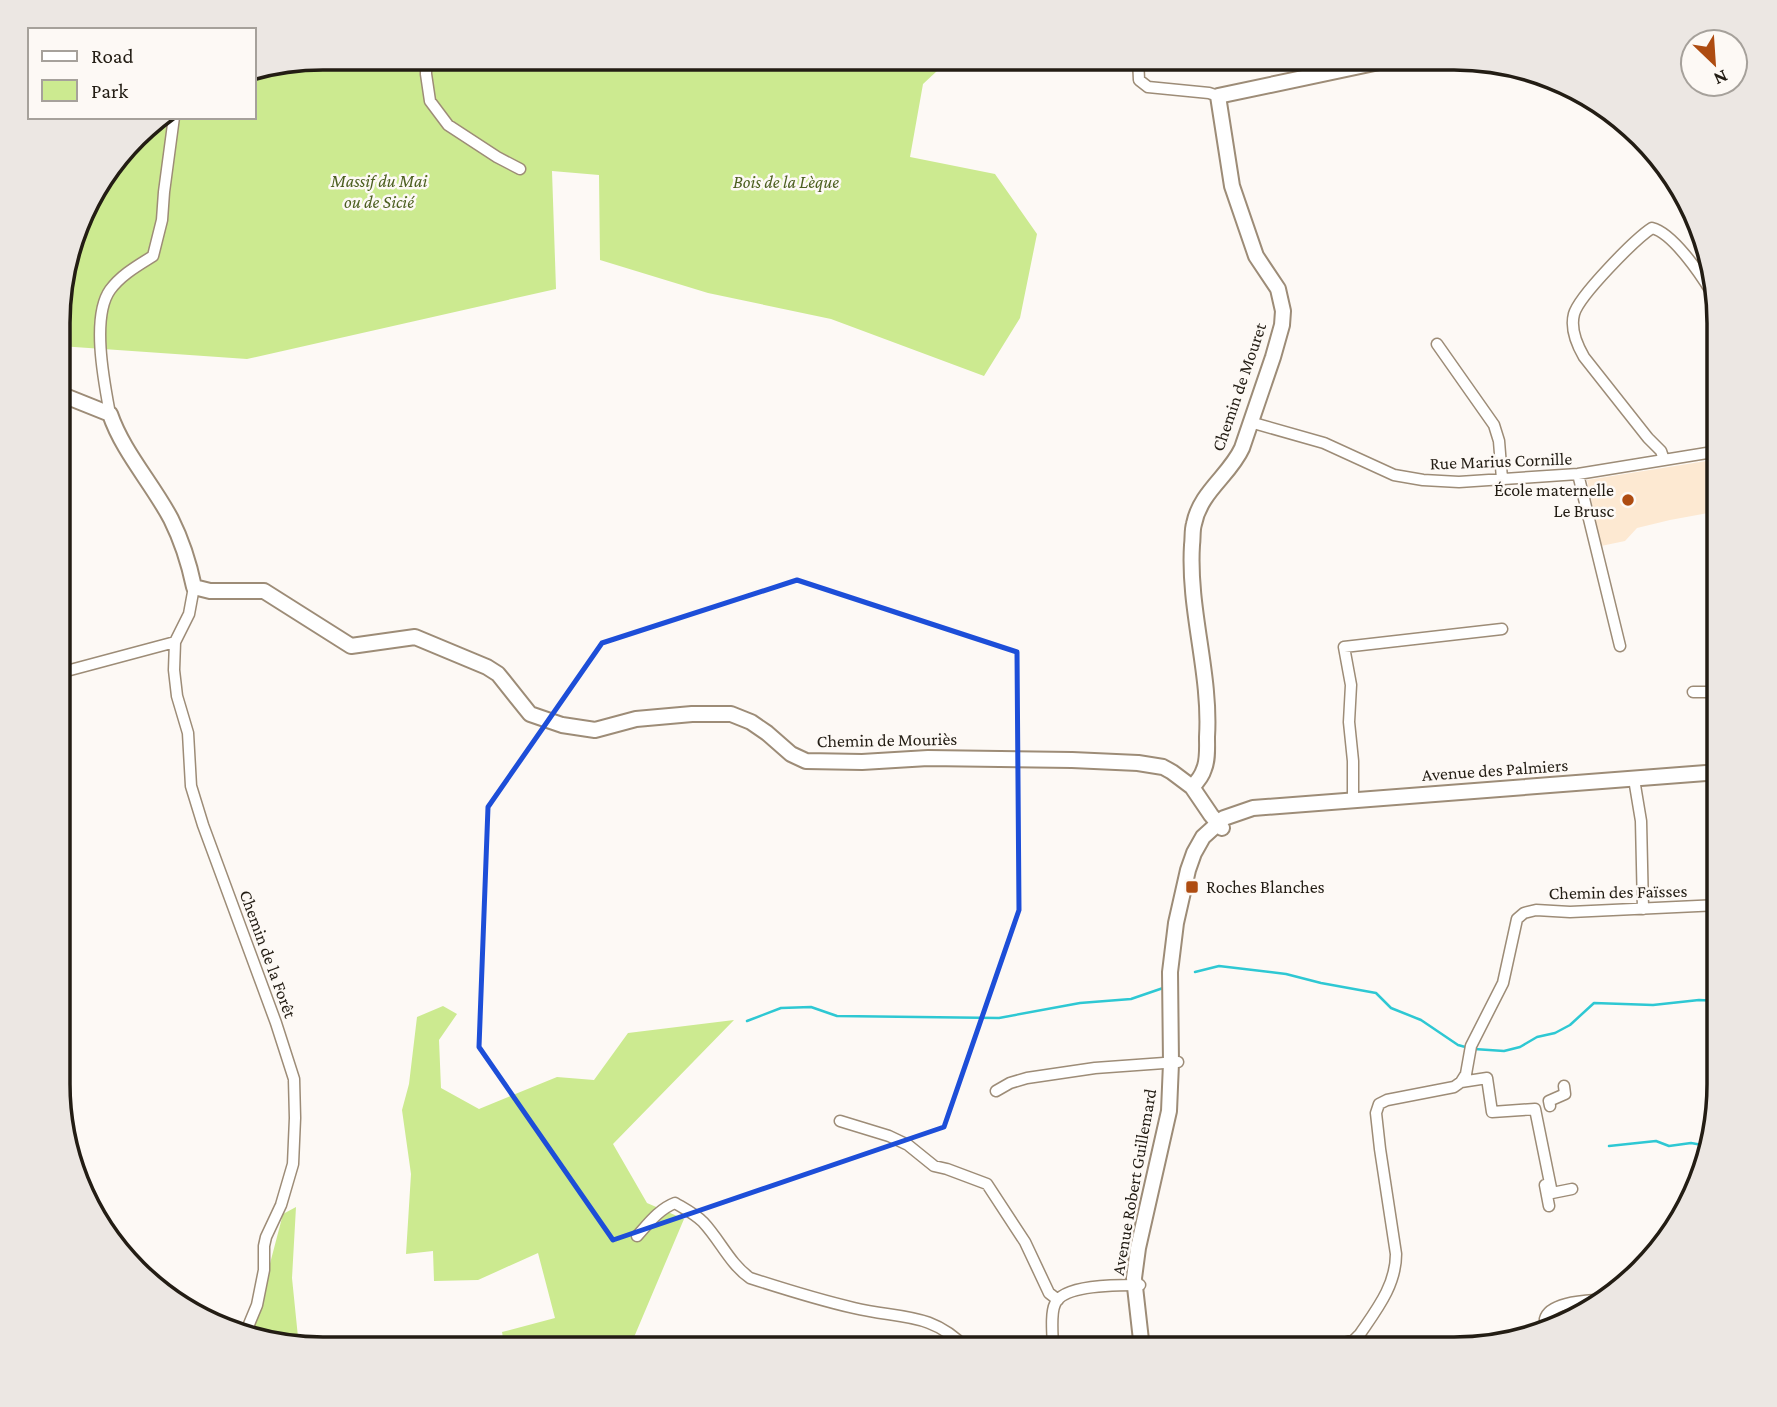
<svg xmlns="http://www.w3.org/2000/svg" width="1777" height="1407" font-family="'Crimson Pro',serif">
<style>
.built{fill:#fde9d2}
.green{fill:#ccea90}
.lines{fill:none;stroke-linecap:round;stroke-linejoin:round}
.stream{stroke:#2ec8d3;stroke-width:2.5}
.street-casing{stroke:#9d8c77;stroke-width:13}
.secondary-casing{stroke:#9d8c77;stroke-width:18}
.street{stroke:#fff;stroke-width:10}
.secondary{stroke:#fff;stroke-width:14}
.marked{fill:none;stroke:#1d4ed8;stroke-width:5;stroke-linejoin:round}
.poi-dot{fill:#ae4c11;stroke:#fdf9f5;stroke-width:2.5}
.labels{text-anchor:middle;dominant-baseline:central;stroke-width:5;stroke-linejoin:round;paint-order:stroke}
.park-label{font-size:18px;font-style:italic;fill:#4c5f20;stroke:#fdf9f5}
.street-label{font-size:18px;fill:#231d14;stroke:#fdf9f5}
.poi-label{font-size:18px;fill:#231d14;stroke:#fdf9f5;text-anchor:end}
.rim{fill:none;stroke:#231d14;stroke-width:3.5}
</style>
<rect width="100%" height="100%" fill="#fdf9f5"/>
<path class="built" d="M1719,459v52l-49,9 -33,8 -12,13 -24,5 -14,-66z"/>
<path class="green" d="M331,58h620l-28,26 -13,73 85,17 42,60 -17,84 -36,58 -153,-57 -123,-26 -108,-33 -1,-85 -47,-4 4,118 -309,70 -187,-13v-58l33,-97 56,-68 10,-6h95v-48l30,-5 36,7z
M443,1006l14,8 -18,26 2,48 38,21 78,-32 37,3 34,-47 106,-13 -121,124 34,59 37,16 -55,130h-37l-13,-4 -2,4h-72l-3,-17 53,-14 -17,-65 -60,27 -44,1 -1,-30 -27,3 5,-80 -9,-64 7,-26 8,-67z
M296,1207l-4,71 7,69 -48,-11 32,-122z"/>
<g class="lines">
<path class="stream" d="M1195,972l24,-6 67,8 35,9 55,10 15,15 30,12 37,25 11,3
M747,1021l34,-13 30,-1 26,9 162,2 81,-15 51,-4 35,-12
M1474,1049l30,2 16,-4 17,-10 18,-4 15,-8 24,-22 59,2 46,-5 20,1
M1609,1146l47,-5 13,5 22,-3 17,3"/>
<g class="street-casing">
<path id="street" d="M426,58v16l4,27 18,24 49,32 23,12
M1138,58l1,22 9,7 61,6 9,3
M1437,344l57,81 5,16 3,38
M110,414c-6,-32 -19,-97 0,-124 11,-15 27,-24 43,-34l9,-36 2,-28 10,-75
M1250,422l74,21 70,32 29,5 36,2 119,-8 141,-23
M1664,460l-3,-9 -13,-13 -64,-81c-7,-12 -14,-28 -10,-43 5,-18 61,-75 78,-86 21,5 49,47 60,65
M1578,474l42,172
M194,587l-5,27 -14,28 -1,28 3,26 11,37 3,53 12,39 73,198 18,56 1,39 -2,46 -12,41 -15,32 -2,9v24l-7,35 -12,29
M59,673l116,-31
M1693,692h26
M1634,779l7,42 2,88
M1353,800v-39l-4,-39 2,-37 -7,-38 158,-18
M1461,1082l26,-4 5,34 43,-3 17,84 20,-4
M996,1091l14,-8 17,-5 68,-10 83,-6
M1550,1106l-1,-5 16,-7 -1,-8
M840,1121l49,15 19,9 26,21 13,3 40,15 38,58 24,51 9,7
M1545,1185l4,21
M637,1236c11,-12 22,-27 38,-33 10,6 20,11 28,19 17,18 27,42 47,56 34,11 69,22 104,30 45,11 77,3 113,41
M1545,1331c0,-4 0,-8 0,-12 4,-16 37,-18 51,-19
M1053,1349c0,-11 -3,-35 2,-45 8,-20 66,-19 85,-19
M1324,1349l30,-9 6,-6c17,-25 36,-49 36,-80l-16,-105 -4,-36 3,-9 8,-4 67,-13 7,-5 5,-8 5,-28 32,-63 14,-64 7,-6 12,-3 34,2 149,-7"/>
</g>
<g class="secondary-casing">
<path id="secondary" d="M60,394l50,20c13,38 42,69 61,105 11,22 18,44 23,68l16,4h54l87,55 64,-9 72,30 11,7 32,40 32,11 33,5 41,-11 56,-5h39l20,8 16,11 24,21 15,7 56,1 66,-4 144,2 66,3 25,4 9,5 20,15 19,28 11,13
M1192,787c5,-5 10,-11 12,-18 4,-9 3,-21 3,-32 4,-64 -19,-127 -15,-192 1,-7 0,-15 2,-21 6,-32 36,-49 48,-76l31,-91 9,-32 1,-14 -5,-22 -22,-33 -24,-70 -14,-90 180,-38
M1142,1349l-8,-71 4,-30 31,-137 2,-48 -1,-91 6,-49 12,-53 6,-17 9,-16 21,-19 29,-10 466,-36"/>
</g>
<use href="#street" class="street"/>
<use href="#secondary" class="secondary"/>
</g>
<path class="marked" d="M797,580l220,72 2,258 -75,217 -331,113 -134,-193 9,-240 114,-164z"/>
<g class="poi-dot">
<circle cx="1628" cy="500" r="7"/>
<rect x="1185" y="880" width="14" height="14" rx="3.5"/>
</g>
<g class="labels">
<g class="park-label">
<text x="379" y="181">Massif du Mai<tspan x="379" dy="21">ou de Sicié</tspan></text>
<text x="786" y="182">Bois de la Lèque</text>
</g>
<g class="street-label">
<text transform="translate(1239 387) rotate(-71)">Chemin de Mouret</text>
<text transform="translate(1501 461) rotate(-2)">Rue Marius Cornille</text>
<text transform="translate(887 740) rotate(-1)">Chemin de Mouriès</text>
<text transform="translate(1495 770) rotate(-4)">Avenue des Palmiers</text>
<text transform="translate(1618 892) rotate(-1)">Chemin des Faïsses</text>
<text transform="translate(268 954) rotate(70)">Chemin de la Forêt</text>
<text transform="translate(1134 1182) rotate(-80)">Avenue Robert Guillemard</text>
</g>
<g class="poi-label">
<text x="1614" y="490">École maternelle<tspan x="1614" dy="21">Le Brusc</tspan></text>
<text x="1206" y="887" text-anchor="start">Roches Blanches</text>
</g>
</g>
<path d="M0 0H1777V1407H0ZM323 70H1454A253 253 0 0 1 1707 323V1084A253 253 0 0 1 1454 1337H323A253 253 0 0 1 70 1084V323A253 253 0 0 1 323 70Z" fill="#ece7e3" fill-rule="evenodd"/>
<path class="rim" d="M323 70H1454A253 253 0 0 1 1707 323V1084A253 253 0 0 1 1454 1337H323A253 253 0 0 1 70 1084V323A253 253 0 0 1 323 70Z"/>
<rect x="28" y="28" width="228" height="91" fill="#fdf9f5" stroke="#a6a19b" stroke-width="2"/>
<rect x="42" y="51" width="35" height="10" fill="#ffffff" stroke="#a6a19b" stroke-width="2"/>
<text x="91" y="63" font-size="21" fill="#231d14">Road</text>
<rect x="42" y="80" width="35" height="21" fill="#ccea90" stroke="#a6a19b" stroke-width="2"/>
<text x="91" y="98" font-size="21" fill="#231d14">Park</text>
<g transform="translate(1714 63) rotate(155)"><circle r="33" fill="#fdf9f5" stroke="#a6a19b" stroke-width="2"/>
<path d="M0-5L12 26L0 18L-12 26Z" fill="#ae4c11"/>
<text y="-10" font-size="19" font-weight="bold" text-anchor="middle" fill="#231d14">N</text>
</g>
</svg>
